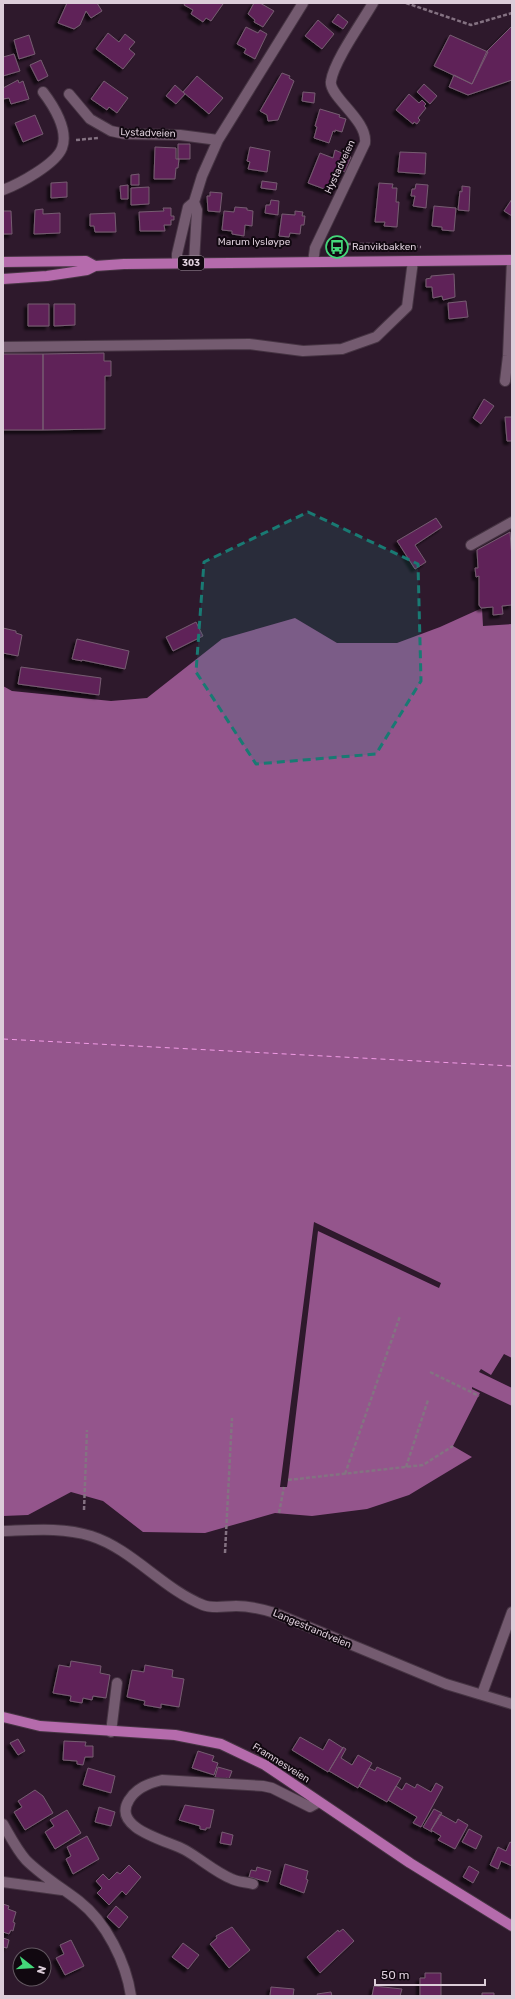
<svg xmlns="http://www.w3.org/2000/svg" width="515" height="1999" font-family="Rubik,sans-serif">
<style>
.water{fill:#94558c}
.pier{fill:#2e192c}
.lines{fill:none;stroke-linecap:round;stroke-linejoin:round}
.ferry{stroke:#f29be6;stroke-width:1;stroke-dasharray:5 4;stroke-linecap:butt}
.building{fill:#5e2458;stroke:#765c71;filter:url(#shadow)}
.minor-casing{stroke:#463443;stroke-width:12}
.major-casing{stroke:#463443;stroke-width:12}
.path{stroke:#847282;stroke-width:2.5;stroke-dasharray:4 2;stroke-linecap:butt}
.minor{stroke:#745b70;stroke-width:10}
.major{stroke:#b56bac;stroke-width:10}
.marked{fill:#197a73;fill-opacity:0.2;stroke:#197a73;stroke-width:3;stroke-dasharray:8 5;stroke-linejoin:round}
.labels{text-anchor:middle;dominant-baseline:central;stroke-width:4;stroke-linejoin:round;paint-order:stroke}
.shield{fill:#110810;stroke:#9f929d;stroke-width:1}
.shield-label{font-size:9px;font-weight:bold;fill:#dccdd9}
.street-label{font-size:10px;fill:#dccdd9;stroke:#110810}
.poi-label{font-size:10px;fill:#dccdd9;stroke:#110810;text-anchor:start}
</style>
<defs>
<filter id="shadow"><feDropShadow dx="-3.5" dy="3.5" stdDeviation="1" flood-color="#0009"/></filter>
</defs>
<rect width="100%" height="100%" fill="#2e192c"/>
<path class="water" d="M482,608l1,18 29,-2v734l-8,-4 -13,21 -10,-6 -2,3 33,16v18l-40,-19v2l8,4 -27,53 19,11 -63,38 -42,14 -55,7 -37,-3 -70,20 -62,-1 -40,-31 -32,-9 -43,23 -25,1v-830l9,5 99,10 36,-3 75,-59 73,-21 42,25h60l43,-16z"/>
<path class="pier" d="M314,1222l127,61 -2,5 -121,-57 -30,249 -1,7h-7z"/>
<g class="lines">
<path class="ferry" d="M3,1039l509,27"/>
</g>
<path class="building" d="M67,3h30l5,8 -11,7 -5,-7 -6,14 -6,4 -16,-6z
M185,3h37l1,1 -12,17 -5,-3 -3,4 -12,-8 2,-4 -9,-5z
M254,3h6l14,8 -11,16 -9,-5 1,-2 -7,-6z
M338,14l10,8 -5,7 -11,-7z
M318,20l16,14 -12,15 -17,-13z
M512,26v54l-44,15 -19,-8 5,-12 18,9 15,-33z
M246,27l12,6 2,-3 7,4 -12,25 -11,-6 2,-4 -9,-5z
M108,33l11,9 6,-8 10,8 -6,7 6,5 -12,15 -27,-20z
M29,35l6,19 -16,5 -5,-19z
M450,35l38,17 -16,32 -38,-18z
M14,54l6,17 -17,5v-19z
M41,60l7,16 -10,5 -8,-16z
M282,73l8,3 -1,2 5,3 -16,39 -10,1 -1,-6 -7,-4z
M197,76l26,22 -14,16 -26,-22z
M18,80l1,3 4,-2 6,18 -18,5 -2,-6 -6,1v-11z
M104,81l24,17 -11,15 -8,-6 -2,3 -16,-11z
M424,84l13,12 -7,8 -13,-12z
M175,85l10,9 -9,10 -10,-8z
M303,92l12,1 -1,10 -12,-2z
M409,94l10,9 3,-3 4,4 -2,2 2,2 -8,10 2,2 -3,4 -3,-2 -1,2 -17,-14z
M320,109l20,6 -1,2 7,2 -4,13 -7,-2v2l-2,-1 -4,12 -15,-5 3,-11 -2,-1z
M35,115l8,19 -20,8 -8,-19z
M178,144h12v15h-12z
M155,147l21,1v11h3l-1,9h-2l-1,11h-21z
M250,147l20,4 -3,21 -19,-3 2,-7 -3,-1z
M335,150l16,7 -6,15 -9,-4 -9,22 -19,-7 12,-30 13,5z
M400,152l26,1 -1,21 -27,-2z
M139,174v11h-8v-10z
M262,181l15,2 -1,7 -15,-2z
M67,182v15l-16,1v-15z
M379,183l14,1 -1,4h5l-1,14h3l-2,25 -13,-1 1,-4h-10z
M416,184l12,1 -2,23 -13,-2 2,-10h-4l1,-7h3z
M128,185v14h-7l-1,-13z
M462,186l8,1 -1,24 -11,-1 2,-19 2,1z
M149,187v17l-18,1v-17z
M210,192l12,1 -2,19 -12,-1 -1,-15h3z
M512,199v17l-8,-5z
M271,200l8,1 -1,14 -13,-2 1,-8h4z
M434,206l22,2 -2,23 -12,-1v-3l-10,-1z
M235,207l12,1v2l6,1 -1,15 -7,-1 -1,11 -12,-2v-3l-10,-1 2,-19 10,1z
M163,208h8v8h3v4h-3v5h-7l1,6h-25l-1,-19 25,-1z
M43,209v5l17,-1v20l-26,1 1,-24z
M3,211h8l1,23h-9z
M295,211l8,1 -1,4h3l-1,9h-3l-1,9 -10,-1 -1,4 -10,-1 3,-22 13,1z
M115,213l1,19h-21l-1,-6h-4v-12z
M454,274l1,23 -12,3 -1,-4 -9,2 -1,-11h-6v-8l5,-1v-2z
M466,301l2,16 -19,2 -1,-16z
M28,304h21v22h-21z
M54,304h21v21l-21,1z
M104,353v8h7v15h-6v53l-62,1v-76z
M3,354h40v76h-40z
M484,399l10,7 -13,18 -8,-6z
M505,417h7v24h-5z
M436,518l6,9 -27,18 11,17 -11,7 -18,-28z
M510,532l2,26v47l-10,1 1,8 -10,1v-8l-12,1 -2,-3v-29l-3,1 -1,-9h3l-1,-18z
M196,622l7,14 -30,15 -7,-14z
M3,628l13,3v2l6,2 -4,21 -15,-3z
M77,639l52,12 -4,18 -43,-9v1l-10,-2z
M21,667l80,11 -2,17 -81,-11z
M71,1661l30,5 -1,7 10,2 -4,23 -13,-2 -1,4 -9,-2 -1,5 -12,-2 1,-5 -18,-3 6,-28 11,2z
M145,1665l28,5 -1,7 12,2 -5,28 -18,-3v4l-17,-3 1,-4 -18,-4 5,-27 12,2z
M300,1737l23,13 6,-11 14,9 -15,24 -36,-22z
M18,1739l7,12 -7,4 -8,-12z
M64,1741l22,1 -1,4h8v11h-8l-2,8 -6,-1v-3l-14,-1z
M343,1747l3,2 -5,9 11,7 6,-10 14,8 -14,25 -29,-17z
M198,1751l16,5 -2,5 6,2 -4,12 -22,-7z
M218,1767l14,4 -3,8 -3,-1 -1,2 -10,-3z
M377,1767l24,11 -14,24 -28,-16 10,-18 6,3z
M88,1768l27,8 -4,17 -28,-8z
M406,1783l9,5 2,-4 14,8 5,-9 7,4 -22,40 -8,-4 4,-6 -29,-17 8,-14 6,4z
M35,1790l8,6 10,17 -28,17 -11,-18 8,-5 -4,-6z
M185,1805l29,5 -4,18h-4v2l-6,-1v-3l-21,-6z
M99,1807l16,5 -4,14 -16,-4z
M434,1809l8,4 -11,17 1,2 -9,-5z
M67,1810l14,23 -26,16 -10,-17 9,-6 -4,-6z
M440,1814l16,9 2,-4 10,6 -13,24 -17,-9 3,-4 -10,-6z
M469,1829l13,7 -6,13 -14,-7z
M222,1832l11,3 -2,10 -11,-2z
M87,1836l12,23 -26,15 -7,-15 5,-3 -4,-9z
M510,1842l2,1v23l-11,-5 -3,8 -8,-4 8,-18 8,4z
M285,1864l23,7 -2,8 2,1 -4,13 -24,-9z
M129,1865l12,12 -15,18 -4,-4 -13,14 -12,-12 5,-5 -6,-7 7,-7 6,6 8,-8 3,2z
M469,1866l10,6 -6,11 -10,-6z
M257,1867l14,4 -3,11 -19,-5 2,-7 5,1z
M3,1904l6,2 -1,3 8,3 -3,10 2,1 -2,8 -2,-1 -2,4 -6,-2z
M116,1906l12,11 -9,11 -12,-11z
M232,1927l18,23 -21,18 -19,-24 7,-6 -1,-2z
M343,1929l11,12 -34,32 -13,-16 31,-27 1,2z
M3,1938l6,2 -2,8 -4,-1z
M71,1940l13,26 -19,9 -9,-17 8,-4 -4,-9z
M183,1943l16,12 -11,14 -16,-12z
M425,1973h16v23h-21v-18h5z
M374,1986l28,3 -2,7h-28z
M271,1987l23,2 -1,7h-26h3z
M331,1992l1,4h-14l-1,-2z
M482,1993h12v3h-12z"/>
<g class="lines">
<g class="minor-casing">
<path id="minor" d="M69,94l21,25 21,12 14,3 55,1 38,5
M3,190c16,-6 53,-26 59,-42 7,-18 -9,-43 -19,-56
M313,262l2,-14 50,-105c3,-23 -37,-47 -34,-62 3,-20 31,-59 42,-78
M177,263v-9l11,-47 6,-5 8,-26 16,-36 85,-137
M194,263l3,-53 -3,-8
M3,347l246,-3 54,7 39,-2 34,-12 31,-30 6,-46
M505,381l3,-25 4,-96
M471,545l41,-23
M3,1531c29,-1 60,-4 88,5 41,13 72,53 112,69 10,4 22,1 33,1 13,0 26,3 39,7l171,71 66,20
M482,1694l30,-82
M111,1732l6,-49
M3,1824c7,12 14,26 23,36 16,16 36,28 53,41 27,21 47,61 52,95
M3,1882l59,8
M253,1884c-7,-2 -15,-2 -21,-5 -17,-7 -31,-20 -47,-29 -16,-9 -74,-21 -56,-50 7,-12 20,-17 33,-20l101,6 9,2 38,19 9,-5"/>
</g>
<g class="major-casing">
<path id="major" d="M3,262l83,-1 9,5
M3,279l44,-3 40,-6 8,-4 29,-2 388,-4
M3,1717l37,9 135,9 46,9 44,21 145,98 102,63"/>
</g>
<path class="path" d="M406,3l65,22 41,-12
M76,140l22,-2
M330,244h54l37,3
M430,1372l49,24
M406,1467l22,-67
M345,1474l55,-158
M288,1480l135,-15 30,-19
M84,1510l3,-80
M279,1513l5,-26
M225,1553l7,-135"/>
<use href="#minor" class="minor"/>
<use href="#major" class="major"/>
</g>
<path class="marked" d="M308,512l110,52 3,117 -45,73 -120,10 -60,-92 8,-110z"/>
<defs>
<g id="bus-ring" transform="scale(1.15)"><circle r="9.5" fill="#110810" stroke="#44d77a" stroke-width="1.5"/><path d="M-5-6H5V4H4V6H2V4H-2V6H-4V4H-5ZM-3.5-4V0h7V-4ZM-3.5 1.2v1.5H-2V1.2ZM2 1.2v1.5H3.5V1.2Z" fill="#44d77a"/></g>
</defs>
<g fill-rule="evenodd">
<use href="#bus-ring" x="337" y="247"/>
</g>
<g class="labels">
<rect class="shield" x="178" y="256" width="26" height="14" rx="3"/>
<g class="shield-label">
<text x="191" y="263">303</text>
</g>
<g class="street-label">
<text transform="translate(148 133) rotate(2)">Lystadveien</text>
<text transform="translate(340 167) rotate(-65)">Hystadveien</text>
<text x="254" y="242">Marum lysløype</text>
<text transform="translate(312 1629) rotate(23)">Langestrandveien</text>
<text transform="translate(281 1763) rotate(32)">Framnesveien</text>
</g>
<g class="poi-label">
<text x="352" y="247">Ranvikbakken</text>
</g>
</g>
<rect width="515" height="1999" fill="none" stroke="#dccdd9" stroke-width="8"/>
<g transform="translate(32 1967) rotate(107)"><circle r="19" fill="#110810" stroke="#625760"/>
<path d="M0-3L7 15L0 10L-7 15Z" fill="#44d77a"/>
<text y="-6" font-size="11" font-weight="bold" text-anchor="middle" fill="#dccdd9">N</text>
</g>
<path d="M375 1979v6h110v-6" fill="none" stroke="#dccdd9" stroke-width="2"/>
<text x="381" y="1979" font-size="12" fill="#dccdd9" stroke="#110810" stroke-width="3" paint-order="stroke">50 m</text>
</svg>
